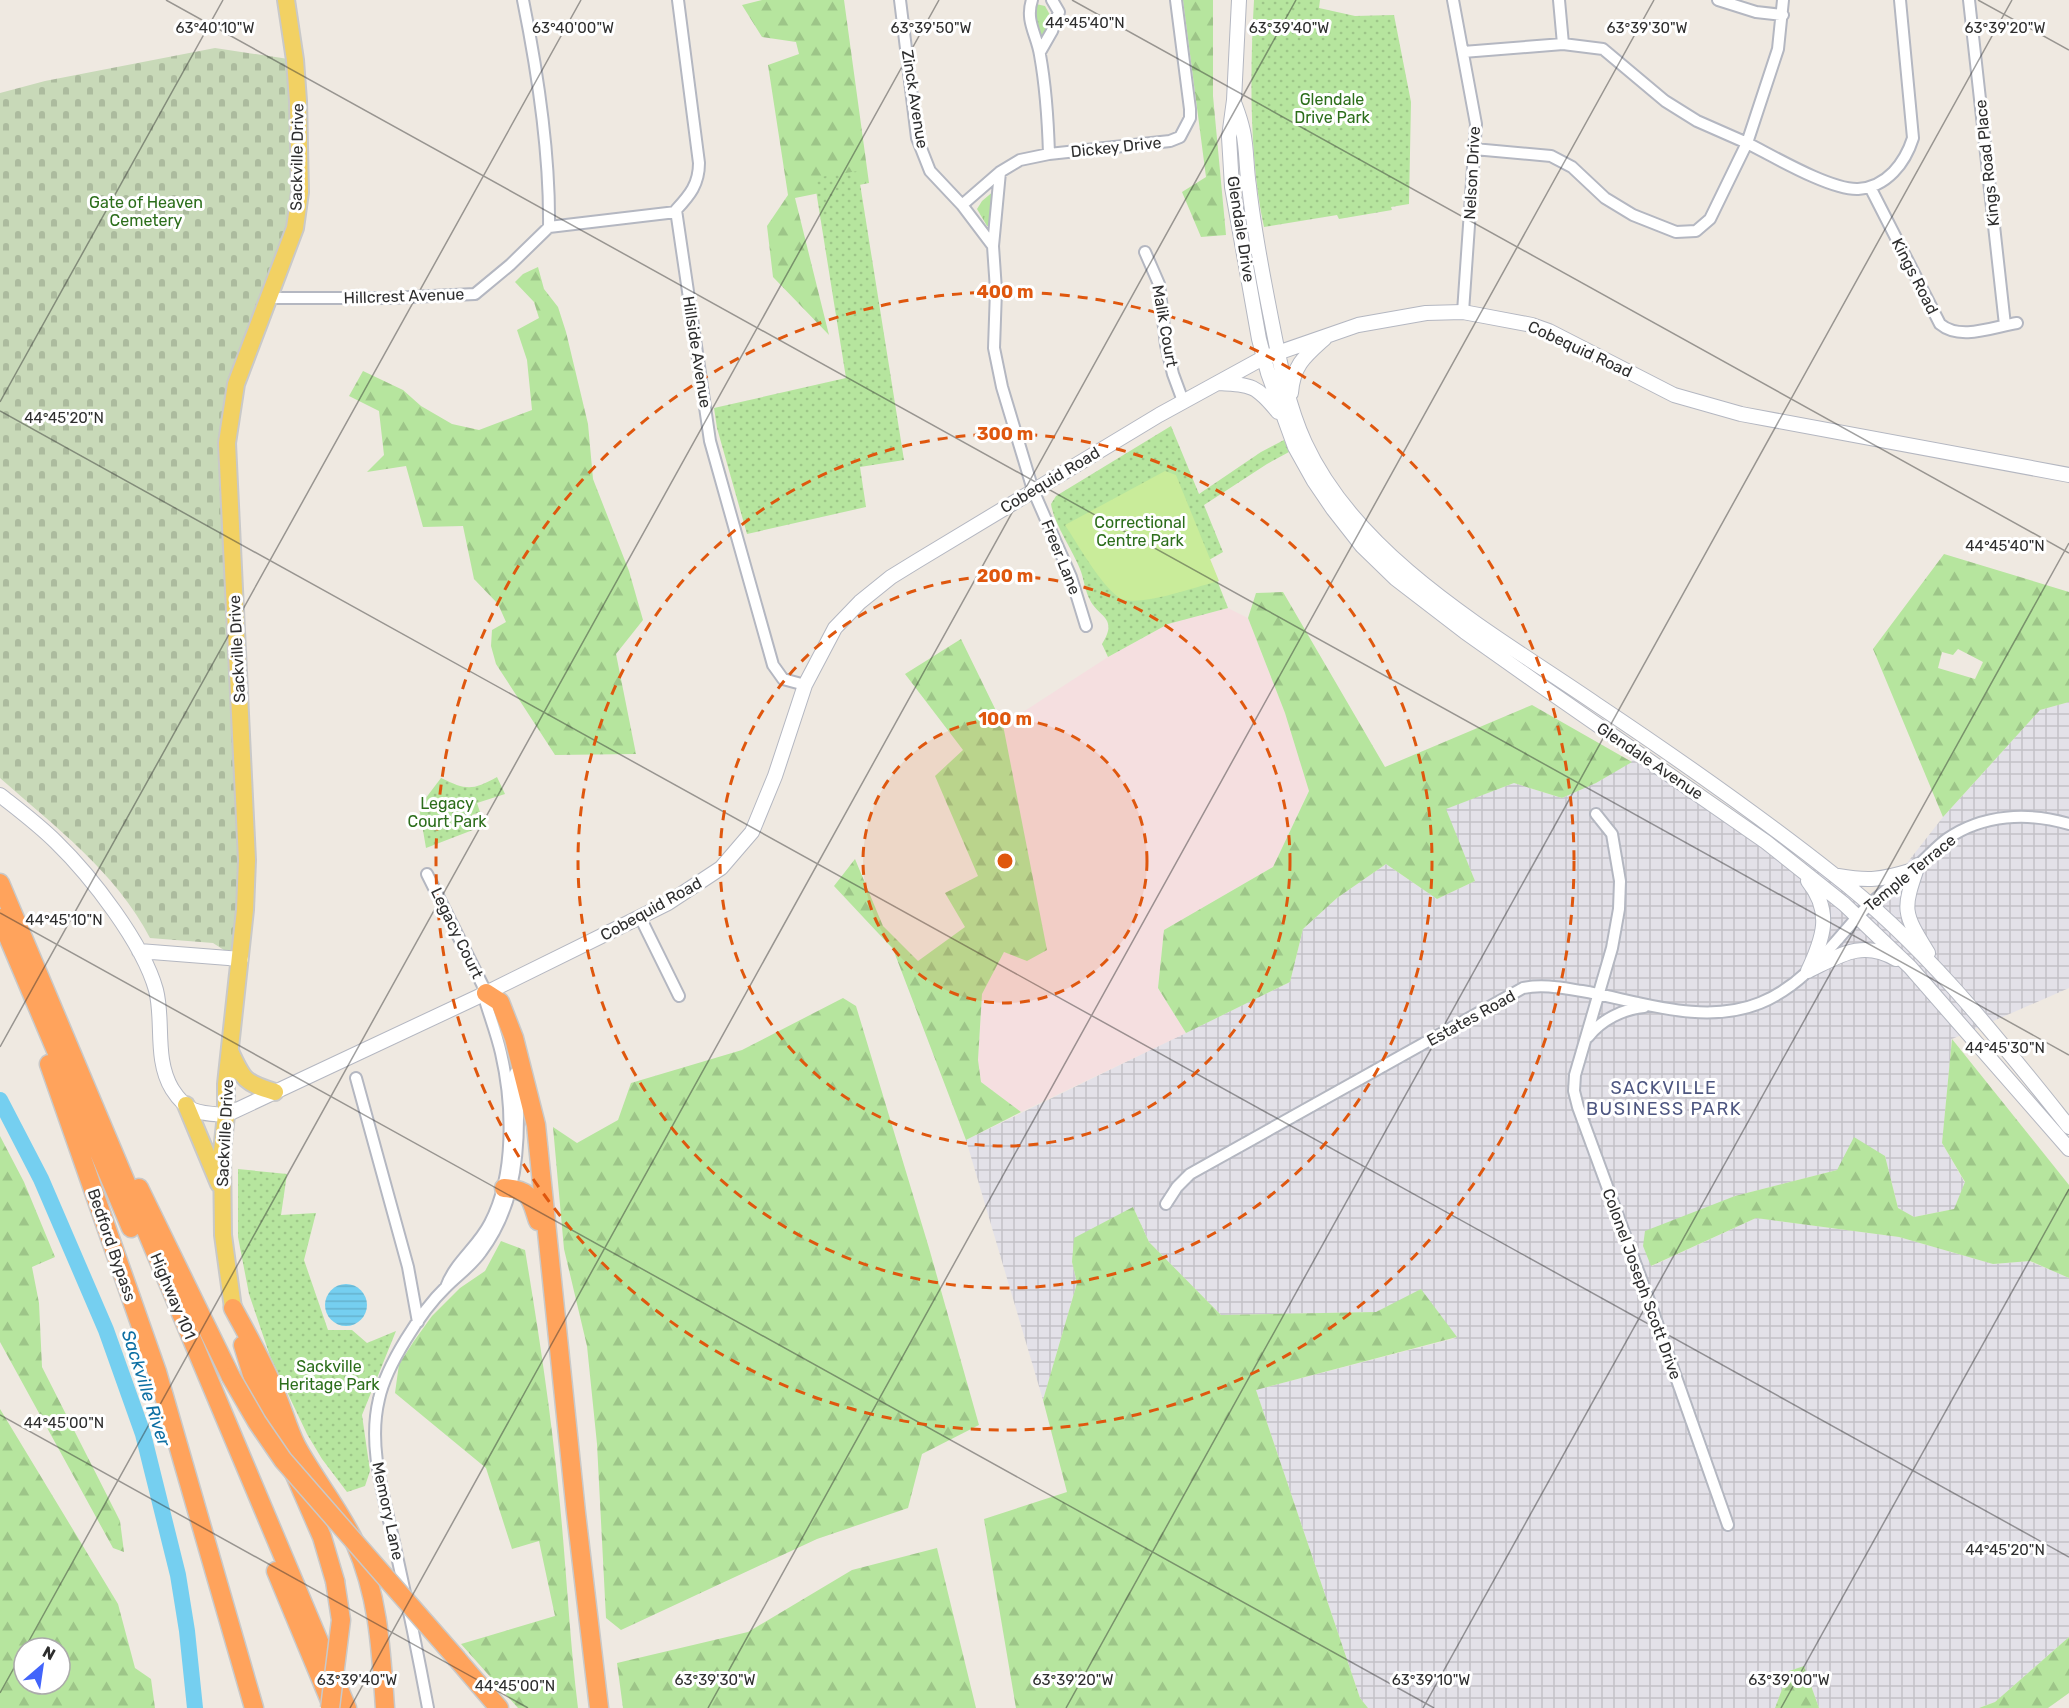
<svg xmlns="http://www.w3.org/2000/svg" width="2069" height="1708" font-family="Rubik,sans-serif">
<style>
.industrial{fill:url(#industrial-grid)}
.medical{fill:#f5dfe0}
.grass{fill:url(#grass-tufts)}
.forest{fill:url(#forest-firs);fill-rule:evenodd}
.cemetery{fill:url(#cemetery-stones)}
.park{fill:url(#park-dots)}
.pitch{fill:#c9ec9a}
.water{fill:url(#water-rules)}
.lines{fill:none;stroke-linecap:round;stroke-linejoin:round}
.river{stroke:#75cff0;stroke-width:16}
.street-casing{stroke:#b4b7c1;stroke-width:14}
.secondary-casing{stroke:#b4b7c1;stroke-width:16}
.primary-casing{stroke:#c9c9c9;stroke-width:20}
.highway-casing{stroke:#c9c9c9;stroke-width:21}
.street{stroke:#fff;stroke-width:10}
.secondary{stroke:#fff;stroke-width:14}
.primary{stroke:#f2d163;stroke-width:16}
.highway{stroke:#ffa35c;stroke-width:18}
.highway-bridge-casing{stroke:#c9c9c9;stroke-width:21;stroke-linecap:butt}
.highway-bridge{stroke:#ffa35c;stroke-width:18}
.ticks{fill:none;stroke:#2e2e2e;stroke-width:1.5;stroke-opacity:0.45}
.ring{fill:none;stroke:#df570e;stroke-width:3;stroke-dasharray:10 8}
.labels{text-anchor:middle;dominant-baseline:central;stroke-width:6;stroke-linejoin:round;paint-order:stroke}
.street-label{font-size:16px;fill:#2e2e2e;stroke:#fff}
.park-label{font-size:16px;fill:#2c6e1b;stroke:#fff}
.neighbourhood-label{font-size:18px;letter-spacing:1.5px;fill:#4d5680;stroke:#fff}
.water-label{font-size:18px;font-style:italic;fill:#0d6fa3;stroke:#fff}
.ticks-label{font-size:15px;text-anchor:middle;fill:#2e2e2e;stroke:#fff;stroke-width:6;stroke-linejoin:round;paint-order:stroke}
.centre{fill:#df570e;stroke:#fff;stroke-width:3}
.ring-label{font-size:18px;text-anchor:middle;font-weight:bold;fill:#df570e;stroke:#fff;stroke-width:6;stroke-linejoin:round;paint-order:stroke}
</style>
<defs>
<pattern id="industrial-grid" width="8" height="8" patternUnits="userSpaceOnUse" patternTransform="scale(1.5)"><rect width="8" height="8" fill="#e3e1e8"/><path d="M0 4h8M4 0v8" fill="none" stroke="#c3c1c7"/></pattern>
<pattern id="grass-tufts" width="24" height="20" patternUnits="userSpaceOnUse" patternTransform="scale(1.5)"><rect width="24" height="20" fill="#b6e59e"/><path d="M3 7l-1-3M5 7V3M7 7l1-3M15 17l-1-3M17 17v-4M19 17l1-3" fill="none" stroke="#9dc588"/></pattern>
<pattern id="forest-firs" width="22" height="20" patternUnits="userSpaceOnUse" patternTransform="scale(1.5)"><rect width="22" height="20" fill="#b6e59e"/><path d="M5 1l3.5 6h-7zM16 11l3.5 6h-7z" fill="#9dc588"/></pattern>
<pattern id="cemetery-stones" width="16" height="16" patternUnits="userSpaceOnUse" patternTransform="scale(1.5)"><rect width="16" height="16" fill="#c8d9b8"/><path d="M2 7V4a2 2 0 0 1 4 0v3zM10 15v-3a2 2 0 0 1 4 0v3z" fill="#acbb9e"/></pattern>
<pattern id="park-dots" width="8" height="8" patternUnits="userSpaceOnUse" patternTransform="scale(1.5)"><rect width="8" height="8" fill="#b6e59e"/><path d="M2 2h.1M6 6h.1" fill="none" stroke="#9dc588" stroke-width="1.8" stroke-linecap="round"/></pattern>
<pattern id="water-rules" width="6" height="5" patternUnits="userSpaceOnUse" patternTransform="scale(1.5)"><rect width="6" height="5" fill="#75cff0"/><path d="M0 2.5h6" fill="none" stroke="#66b2ce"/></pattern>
</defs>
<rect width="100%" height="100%" fill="#efe9e1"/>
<path class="industrial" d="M2069,702v286l-117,51 -10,104 23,40 -11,26 -40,8 -16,-9 -13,-52 -48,14 -102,26 -92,49 9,21 104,-48 143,19 94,27 36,-3 40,17v359l-74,65 -16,6h-160l-15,-41 -15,4 -14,37h-407l-8,-10 -104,-308 200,-52 -35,-48 -45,22 -155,3 -72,-73 -16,-35 -61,55 5,21 -34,117 -77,-260 324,-158 13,-53 34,-31 49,-34 51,35 38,-18 -30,-72 69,-26 48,15 34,-15 35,-21 10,-15 230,162 72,-92 97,-107z"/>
<path class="medical" d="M1228,608l20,10 37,95 24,77 -36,77 -109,63 -6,58 28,45 -165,79 -40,-30 -3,-22 4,-66 22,-42 42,-2 -43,-225 105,-68 60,-33z"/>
<path class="grass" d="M1036,4l9,2 5,9 -5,16 -4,5 -7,-16z
M995,190l-1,37 -7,-1 -10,-17 5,-8z"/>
<path class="forest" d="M762,0h82l25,183 -74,15 34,137 -56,-58 -6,-51 21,-31 -20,-130 31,-11 -3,-12 -34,-5 -20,-32z
M1183,0h30v96l13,139 -25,2 -19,-45 24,-15z
M538,267l6,22 14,18 8,25 22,92 5,55 36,92 14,49 -27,34 20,100 -81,1 -59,-91 -5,-18 1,-16 14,-8 -8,-18 -24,-25 -11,-53 -40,1 -17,-61 -39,6 17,-17 -5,-44 -30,-15 14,-25 40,19 18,16 31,18 27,6 53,-20 -5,-50 -10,-30 22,-12 -5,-16 -19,-20 8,-8z
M1944,554l125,38v110l-29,8 -97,107 -70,-168zM1958,649l25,13 -8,17 -37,-11 4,-16 11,3z
M1283,592l102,175 147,-62 100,57 -36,21 -34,15 -48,-15 -68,26 29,72 -38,18 -51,-35 -49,34 -34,31 -13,53 -104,51 -28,-45 6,-58 109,-63 36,-76 -24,-78 -37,-95 8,-25z
M961,639l42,86 44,225 -20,11 -23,-9 -22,42 -4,66 3,22 40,30 -55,28 -73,-191 -59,-63 21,-27 28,67 35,35 47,-34 -20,-34 33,-17 -43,-100 28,-26 -58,-76z
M843,998l13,8 73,242 50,177 -57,29 -14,54 -91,31 -196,91 -15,-12 -9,-174 -10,-98 -23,-97 -11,-122 24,16 41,-23 13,-37 111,-33z
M1952,1039l117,146v93l-39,-17 -37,3 -94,-27 -143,-19 -105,48 -8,-20 2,-15 90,-35 102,-26 17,-33 31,19 13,52 16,9 40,-8 11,-27 -23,-39z
M0,1136l24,46 31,75 -23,10 7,36 3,64 78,154 4,31 -11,-4 -113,-206z
M1133,1207l16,35 72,73 155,-3 45,-23 36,48 -201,53 104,308 8,10h-352l-32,-189 83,-27 -24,-92 34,-117 -5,-21 2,-24z
M501,1241l24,9c13,78 25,156 33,235 8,74 11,149 20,223h-60l-57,-64 94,-28 -16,-75 -27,8 -26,-81 -91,-75 4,-29 15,-23 18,-25 28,-28 25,-17z
M0,1409l118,195 17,64 16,11 4,29h-155zM24,1648h36v36h-36z
M937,1548l39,160h-353l-6,-45 131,-31 104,-62z
M2069,1637v56l-21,15h-69l16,-6z
M1804,1666l15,42h-44l14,-37z"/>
<path class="cemetery" d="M215,48l80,12 5,132 -51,155 -22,96 12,220 2,298 -28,-18 -63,-5c-33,-65 -97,-113 -150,-160v-685l45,-12z"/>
<path class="park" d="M1254,0h66l-1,8 36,8 39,-1 17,87 -2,102 -18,3 1,3 -53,9 -2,-4 -73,12c-15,-69 -14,-156 -10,-227z
M858,171l46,289 -44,7 6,40 -119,27 -30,-106 -3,-20 132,-30 -32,-200z
M1171,426l28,68 62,-42 23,-12 5,12 -22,12 -63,41 19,47 -14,8 19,48 -60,16 -60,33 -6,-13c17,-27 -4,-27 -12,-44 -5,-9 -6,-21 -10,-31 -8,-20 -26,-45 -29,-65l5,-8z
M497,777l8,17 -28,9 3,9 -8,3 6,13 -52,20 -7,-41 22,-29c25,12 31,13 56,-1z
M238,1169l49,5 -6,41 35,-2 -12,47 24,70h24l15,13 29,-12 -34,84 8,56 -5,15 -18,6 -25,-33 -15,-25 -37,-78 -21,-62 -11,-57z"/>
<path class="pitch" d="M1165,471l11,4 43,106c-21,5 -78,26 -97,18 -18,-8 -45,-56 -57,-74z"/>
<path class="water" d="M325 1305a21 21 0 1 1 42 0a21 21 0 1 1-42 0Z"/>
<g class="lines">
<path class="river" d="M0,1100l41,79 65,151 37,104 35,141 9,56 8,77"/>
<g class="street-casing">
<path id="street" d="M523,0c15,74 27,151 26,227
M678,0l21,163c0,21 -9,32 -23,47l34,231 63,224 10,14 22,6
M900,0l17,138 13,33 32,34 31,41
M1032,0c-7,21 5,35 8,55 6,33 8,66 9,99
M1453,0l23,124 -13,188
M1559,0l4,44
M1718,0l38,12 27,3
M1783,0l-5,49 -31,94c26,13 83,47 111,46 29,-2 47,-26 55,-51l-13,-138
M1969,0l36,325
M1040,52l12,-21 7,-19 -7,-12
M1463,52l100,-8 40,5 62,52 32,20 50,22 -37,76 -14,12 -20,1 -43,-17 -28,-17 -33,-31 -21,-11 -77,-7
M1000,172l-7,74 3,44 -2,58 8,39 31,103 38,87 15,49
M1870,187l70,137c20,17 53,3 77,-1
M962,205l38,-33 20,-12 29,-6 121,-13 10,-4 10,-19v-9l-14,-109
M1145,252l14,32 7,61 7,29 10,27
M269,298h119l87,-4 35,-29 39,-38 127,-15
M1596,814l16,20 8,47 -1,28 -7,39 -37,127 -1,16 4,16 73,199 77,219
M427,874l61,122
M640,917l39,79
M1588,1037c13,-17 35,-28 56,-30
M356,1078l52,189 10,55
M1166,1204l11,-17 13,-13 333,-186c20,-4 39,0 59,3 57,10 121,35 178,12 42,-17 69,-54 98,-87 18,-19 38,-34 59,-50 10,-8 19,-19 30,-27 36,-25 81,-27 122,-15
M446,1287c9,-25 32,-40 44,-64 25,-48 23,-118 11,-170 -4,-18 -11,-36 -16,-53l1,-7
M428,1708c-10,-54 -21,-107 -33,-161 -10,-48 -28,-99 -16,-148 7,-33 42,-88 67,-112 12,-12 25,-21 35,-35 30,-40 37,-86 37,-134 0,-15 0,-31 -3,-45"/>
</g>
<g class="secondary-casing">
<path id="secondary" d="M1239,0l-5,100 -5,37 3,50 27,152 9,34 27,74 19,34 19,28 29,37 34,33 69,53 75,53 226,157 78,62 66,63 159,182
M1235,105c3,8 6,17 8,26 4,18 3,37 6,55 5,46 14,92 23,137 8,41 16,83 33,120 54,117 189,191 291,261 81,54 161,110 237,170 92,71 164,163 236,253
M1218,383c34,2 38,2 60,29
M1291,393c2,-28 14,-37 34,-55
M0,795c19,15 39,30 56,47 35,34 87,101 100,148 8,31 -2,69 16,99 16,25 27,24 54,26l260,-122 154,-76 28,-14 53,-35 31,-36 23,-56 30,-91 30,-57 25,-26 31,-25 26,-16 242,-146 104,-57 95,-33 68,-12 37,-1 69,13 17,6 125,64 67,19 328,61
M1918,865c-16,46 -15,47 10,88
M1838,876c30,5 43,4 72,-5
M139,951l102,8
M1808,971c15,-32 25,-59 0,-90
M1808,971c31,-15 54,-32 88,-12"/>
</g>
<g class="primary-casing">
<path id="primary" d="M230,1051c13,29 15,32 45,41
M186,1105l33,79
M233,1308l-10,-73 -1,-84 4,-36v-31l19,-174 2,-50 -20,-417 9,-59 59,-156 5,-36 -2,-91 -3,-41 -9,-60"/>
</g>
<g class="highway-casing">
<path id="highway" d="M0,883l347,825
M0,918l131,310
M486,993l14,9 14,36 22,87 40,388 23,195
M49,1064l108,308 97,336
M139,1188l92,189
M504,1188c27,2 26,9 34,33
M233,1308c15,28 31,56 43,86 7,16 12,35 20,51 18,34 43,63 59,98 24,55 26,107 30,165
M243,1345l11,36 68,156 13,44
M276,1571l57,137
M457,1659l42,49"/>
</g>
<use href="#street" class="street"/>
<use href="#secondary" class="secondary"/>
<use href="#primary" class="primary"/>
<use href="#highway" class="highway"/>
<g class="highway-bridge-casing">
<path id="highway-bridge" d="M231,1377l26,45 26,38 174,199
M330,1708l11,-88 -6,-39"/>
</g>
<use href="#highway-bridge" class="highway-bridge"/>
</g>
<path class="ticks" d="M166,0l1903,1055M1072,0l997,553M1978,0l91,50M0,402l223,-402M0,411l2069,1146M0,913l1434,795M0,1047l581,-1047M0,1415l528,293M25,1648l914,-1648M0,1693l24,-43M350,1708l946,-1708M708,1708l946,-1708M1066,1708l946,-1708M1423,1708l646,-1165M1781,1708l288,-519"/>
<circle cx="1005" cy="861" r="142" fill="#df570e" fill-opacity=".12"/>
<g class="ring">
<circle cx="1005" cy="861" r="142"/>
<circle cx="1005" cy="861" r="285"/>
<circle cx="1005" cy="861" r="427"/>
<circle cx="1005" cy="861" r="569"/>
</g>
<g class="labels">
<g class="street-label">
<text transform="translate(915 99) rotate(81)">Zinck Avenue</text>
<text transform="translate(1116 147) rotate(-6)">Dickey Drive</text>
<text transform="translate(297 157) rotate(-89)">Sackville Drive</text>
<text transform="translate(1987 163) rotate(-96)">Kings Road Place</text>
<text transform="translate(1472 173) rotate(-87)">Nelson Drive</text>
<text transform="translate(1241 229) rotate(81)">Glendale Drive</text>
<text transform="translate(1915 276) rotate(63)">Kings Road</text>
<text transform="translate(404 296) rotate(-2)">Hillcrest Avenue</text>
<text transform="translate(1165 326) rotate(80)">Malik Court</text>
<text transform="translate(1580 349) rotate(25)">Cobequid Road</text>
<text transform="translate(697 352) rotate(81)">Hillside Avenue</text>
<text transform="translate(1050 480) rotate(-31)">Cobequid Road</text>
<text transform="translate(1061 557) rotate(68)">Freer Lane</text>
<text transform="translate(237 649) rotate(-93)">Sackville Drive</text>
<text transform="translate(1650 761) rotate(34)">Glendale Avenue</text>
<text transform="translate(1910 873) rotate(-39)">Temple Terrace</text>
<text transform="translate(651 909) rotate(-29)">Cobequid Road</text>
<text transform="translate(457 933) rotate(64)">Legacy Court</text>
<text transform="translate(1471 1018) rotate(-29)">Estates Road</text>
<text transform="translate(225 1133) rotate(-87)">Sackville Drive</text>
<text transform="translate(112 1245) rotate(71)">Bedford Bypass</text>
<text transform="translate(1642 1284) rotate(70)">Colonel Joseph Scott Drive</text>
<text transform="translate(173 1296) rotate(67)">Highway 101</text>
<text transform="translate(388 1511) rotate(78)">Memory Lane</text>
</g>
<g class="park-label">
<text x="1332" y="99">Glendale<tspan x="1332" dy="18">Drive Park</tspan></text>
<text x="146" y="202">Gate of Heaven<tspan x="146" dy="18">Cemetery</tspan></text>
<text x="1140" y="522">Correctional<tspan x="1140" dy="18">Centre Park</tspan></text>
<text x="447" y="803">Legacy<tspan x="447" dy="18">Court Park</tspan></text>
<text x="329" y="1366">Sackville<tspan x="329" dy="18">Heritage Park</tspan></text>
</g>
<g class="neighbourhood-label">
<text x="1664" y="1088">SACKVILLE<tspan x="1664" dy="21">BUSINESS PARK</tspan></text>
</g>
<g class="water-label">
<text transform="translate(146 1388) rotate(72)">Sackville River</text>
</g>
</g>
<g class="ticks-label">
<text x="1085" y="28">44°45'40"N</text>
<text x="215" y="33">63°40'10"W</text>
<text x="573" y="33">63°40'00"W</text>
<text x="931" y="33">63°39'50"W</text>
<text x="1289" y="33">63°39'40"W</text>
<text x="1647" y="33">63°39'30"W</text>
<text x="2005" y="33">63°39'20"W</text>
<text x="64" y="423">44°45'20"N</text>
<text x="2005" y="551">44°45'40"N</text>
<text x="64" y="925">44°45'10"N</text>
<text x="2005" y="1053">44°45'30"N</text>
<text x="64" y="1428">44°45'00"N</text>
<text x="2005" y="1555">44°45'20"N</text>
<text x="357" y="1685">63°39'40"W</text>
<text x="715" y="1685">63°39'30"W</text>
<text x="1073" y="1685">63°39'20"W</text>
<text x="1431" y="1685">63°39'10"W</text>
<text x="1789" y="1685">63°39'00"W</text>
<text x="515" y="1691">44°45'00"N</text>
</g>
<circle cx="1005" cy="861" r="9" class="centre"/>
<g class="ring-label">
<text x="1005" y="298">400 m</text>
<text x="1005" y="440">300 m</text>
<text x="1005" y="582">200 m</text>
<text x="1005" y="725">100 m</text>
</g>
<g transform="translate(42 1666) rotate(29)"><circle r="28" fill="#ffffff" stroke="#ababab" stroke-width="1.5"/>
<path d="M0-4.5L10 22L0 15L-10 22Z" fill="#4264fb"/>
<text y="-9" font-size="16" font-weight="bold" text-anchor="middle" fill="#2e2e2e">N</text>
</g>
</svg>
